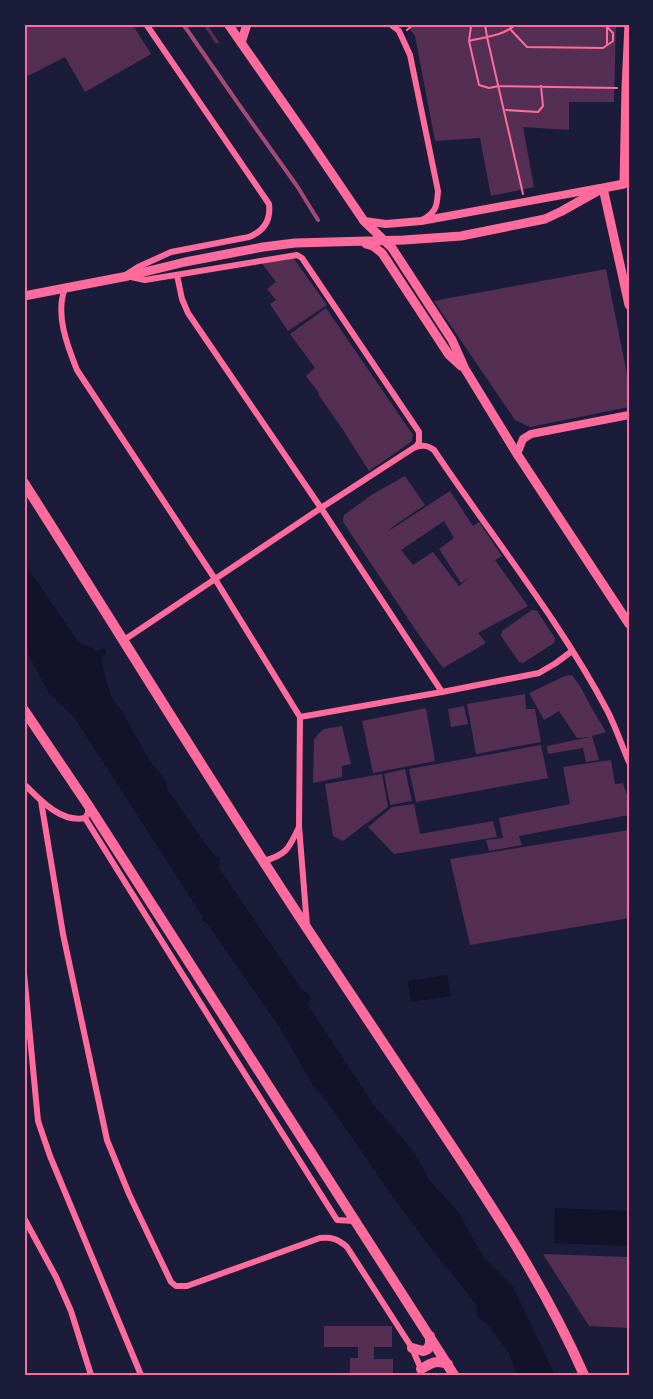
<svg xmlns="http://www.w3.org/2000/svg" width="653" height="1399" font-family="'DM Sans',sans-serif">
<style>
.water{fill:#12122b}
.building{fill:#542f53;fill-rule:evenodd}
.lines{fill:none;stroke-linecap:round;stroke-linejoin:round}
.path{stroke:#ff6b9d;stroke-width:2}
.minor{stroke:#ff6b9d;stroke-width:6}
.tertiary{stroke:#ff6b9d;stroke-width:8}
.secondary{stroke:#ff6b9d;stroke-width:9}
.trunk{stroke:#ff6b9d;stroke-width:10}
.rail{stroke:#a44b75;stroke-width:4}
.neatline{fill:none;stroke:#ff6b9d;stroke-width:2}
</style>
<rect width="100%" height="100%" fill="#1b1b3a"/>
<path class="water" d="M24,563l55,80 14,5 4,3 7,-3 3,5 -5,4c0,11 7,37 13,46 5,7 9,8 11,16l24,42 16,20 1,8 48,68 5,1 -1,10 83,122 9,6 -3,9 65,99 40,47 17,30 29,32 25,45 28,27 43,90h-38l-8,-22 -22,-29 -10,-8 -1,-12 -50,-62 -40,-55 -60,-87 -12,-13 -34,-59 -74,-106 -4,-1 1,-4 -129,-200 -26,-25 -24,-46z
M447,975l4,21 -40,6 -3,-21z
M555,1208l74,3v35l-75,-3z"/>
<path class="building" d="M24,24h108l19,30 -66,38 -20,-35 -41,21z
M203,24h4l12,18 -3,2z
M406,24h210l-2,78h-45v28l-46,-3 11,60 -43,9 -11,-58 -45,3 -20,-105z
M292,256l35,49 -39,26 -18,-27 6,-4 -9,-11 9,-7 -15,-20z
M606,269l23,115v23l-99,20 -15,-7 -81,-119z
M326,308l87,127 -2,7 -42,29 -26,-41 -25,-36 1,-1 -13,-17 9,-8 -25,-34z
M405,476l20,29 -30,20 -8,7 63,-41 23,35 6,-4 23,34 -7,4 33,46 -50,27 8,10 -43,25 -22,-30 -78,-116 1,-7 29,-21zM444,521l10,17 -15,11 22,34 11,-7 -13,10 -26,-34 -20,13 -12,-15z
M532,610l5,1 18,27 -1,5 -31,20 -4,-1 -18,-26 1,-5z
M572,675l8,11 11,21 15,25 -14,4 7,24 -13,2 -3,-14 -35,6 -1,-8 43,-9 -13,1 -18,-27 -15,9 -15,-27 36,-17z
M525,694l1,15h9l6,33 -65,12 -9,-50z
M464,706l4,18 -17,3 -3,-18z
M426,708l9,53 -62,12 -11,-52z
M342,726l9,38 -9,2v11l-29,6 1,-43 4,-6 6,-5z
M541,745l7,33 -132,24 -7,-33z
M611,760l4,24 8,-1 6,19v13l-110,21 3,9 -33,6 -3,-11 17,-2 -4,-20 71,-14 -7,-37z
M405,769l7,32 -22,4 -6,-31z
M382,774l6,33 -45,34 -10,-5 -8,-52z
M414,804l6,30 73,-13 4,16 -103,17 -26,-27 24,-20z
M629,830v88l-159,27 -20,-86z
M543,1254l86,3v71l-40,-2z
M324,1326h68v21h-18v12h19v16h-43v-17h8v-11h-34z"/>
<g class="lines">
<path class="path" d="M470,24l1,2 -2,15c16,-4 35,-5 47,-17
M485,24l2,13 36,157
M604,24l9,9
M407,30l7,-6
M511,30l16,17 76,1 10,-7v-8
M469,41l10,44 10,3 10,-2 118,2
M607,45v-17
M506,110l32,2 5,-6 -2,-20"/>
<path class="minor" d="M390,24l9,7 11,24 28,136c-1,14 -1,20 -14,28
M127,274l11,-7 33,-15 78,-15c15,-6 22,-17 20,-33l-123,-180
M177,275l5,24 6,14 133,195 121,184
M131,277l14,3 152,-25 5,3 117,174v10l-3,5
M65,288c-10,26 2,57 12,82l138,209 85,138 -1,109 8,100
M124,640l197,-132 94,-61c8,-2 12,-2 19,3 58,87 125,169 174,262 8,16 14,34 21,50
M300,717l142,-25 97,-19 17,-10 16,-12
M24,784c16,16 37,39 61,34l3,-5v-7
M41,801l22,133 44,206 22,54 42,88 5,4h11l133,-48c12,-1 18,1 27,9l65,101 9,21v6
M85,818l134,215 118,187 17,1
M263,861c24,-6 26,-13 36,-34
M24,973l14,148 12,35 91,219
M24,1218l32,59 15,34 20,64"/>
<path class="tertiary" d="M364,221l22,3 35,-3 179,-33
M517,454l6,-15 8,-5 98,-19"/>
<path class="secondary" d="M228,24l81,116 55,81 28,27 60,92 13,29 52,85 112,170
M241,43l6,-19
M603,188l26,117
M366,244l7,2 9,7 67,102 12,11
M24,296l104,-20 57,-14 78,-15 32,-4 109,-3 57,-4 84,-17 17,-8 41,-23 21,-4 2,-96 3,-64"/>
<path class="trunk" d="M24,483c99,155 194,312 296,465 41,61 82,123 123,185 52,78 103,155 141,242
M24,710l64,95 366,570
M412,1348l11,3 5,-2 2,-6v-7
M421,1369c12,-7 14,-9 27,-5"/>
<path class="rail" d="M183,24l59,85 55,77 21,34"/>
</g>
<rect width="653" height="1399" fill="none" stroke="#1b1b3a" stroke-width="51"/>
<rect x="26" y="26" width="602" height="1348" class="neatline"/>
</svg>
